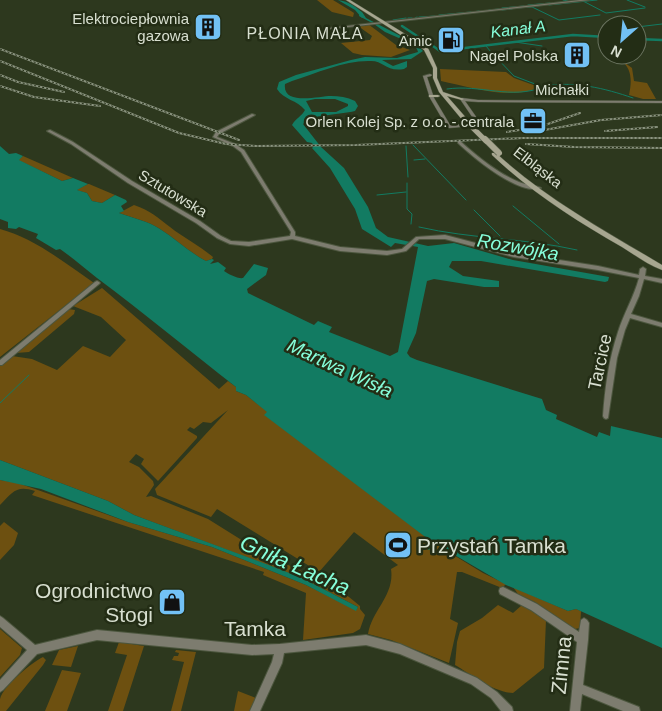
<svg xmlns="http://www.w3.org/2000/svg" width="662" height="711" font-family="Arial,sans-serif">
<style>
.green{fill:#6d5010}
.water{fill:#127b62;fill-rule:evenodd}
.lines{fill:none;stroke-linecap:round;stroke-linejoin:round}
.stream{stroke:#127b62;stroke-width:1}
.canal{stroke:#127b62;stroke-width:2.5}
.river{fill:#127b62;fill-rule:evenodd}
.minor-tunnel{stroke:#475139;stroke-width:3;stroke-dasharray:3 1;stroke-linecap:butt}
.minor-casing{stroke:#4c563e;stroke-width:2}
.tertiary-casing{stroke:#4c563e;stroke-width:1}
.secondary-casing{stroke:#4c563e;stroke-width:1}
.minor{fill:#7d7c6f;fill-rule:evenodd}
.tertiary{fill:#7d7c6f;fill-rule:evenodd}
.secondary{fill:#a7a690;fill-rule:evenodd}
.rail-casing{stroke:#8c9581;stroke-width:2}
.rail{stroke:#232d15;stroke-width:1;stroke-dasharray:2;stroke-linecap:butt}
.secondary-bridge-far1-casing{stroke:#4c563e;stroke-width:5.5;stroke-linecap:butt}
.secondary-bridge-casing{stroke:#4c563e;stroke-width:7;stroke-linecap:butt}
.secondary-bridge-far1{stroke:#a7a690;stroke-width:5}
.secondary-bridge{stroke:#a7a690;stroke-width:6}
.labels{text-anchor:middle;dominant-baseline:central;stroke-width:5;stroke-linejoin:round;paint-order:stroke}
.far-poi-label{font-size:15px;fill:#d8dfd0;stroke:#232d15;text-anchor:end}
.far-street-label{font-size:15px;fill:#d8dfd0;stroke:#232d15}
.far-water-label{font-size:16px;font-style:italic;fill:#86feda;stroke:#232d15}
.far-neighbourhood-label{font-size:16px;letter-spacing:1px;fill:#d8dfd0;stroke:#232d15}
.street-label{font-size:18px;fill:#d8dfd0;stroke:#232d15}
.water-label{font-size:19px;font-style:italic;fill:#86feda;stroke:#232d15}
.near-poi-label{font-size:21px;fill:#d8dfd0;stroke:#232d15;text-anchor:start}
.near-street-label{font-size:21px;fill:#d8dfd0;stroke:#232d15}
.near-water-label{font-size:22px;font-style:italic;fill:#86feda;stroke:#232d15}
</style>
<rect width="100%" height="100%" fill="#2d381e"/>
<path class="green" d="M317,0h16l18,11 3,2 -1,4 -21,-5z
M368,24l28,21 14,5 -19,7 -29,-2 -9,-2 -12,-10 29,-3 2,-4 -14,-10z
M621,60l11,8 2,13 13,2 9,16h-13l-14,-4c3,-14 3,-26 -8,-35z
M440,69l66,3 8,6 25,9c-26,14 -70,0 -98,-6z
M23,156l50,22 -11,3 -44,-21z
M88,184h1l26,11 -13,8 -10,-2 -5,-8 -11,-3z
M134,205c17,6 23,12 36,22 14,11 30,19 43,30l-1,2 -6,2c-17,-9 -30,-22 -46,-32 -12,-8 -27,-11 -41,-16z
M0,229c34,9 65,34 94,54l-94,74z
M102,288l117,101 9,-8 8,6v4l10,4 22,17 -3,3 164,124 -5,7 10,-3 49,30 23,11 -4,4 -40,-16h-5l-7,47 8,4 -9,40 -58,-23 -23,-6c4,-24 27,-39 23,-65l7,-4 -44,-33 -35,40 -102,-63 -6,8 -54,-22 -2,-6 73,-79 -17,13 -8,-1 -9,7 -4,-2 -3,3 10,6v2l-39,43 -17,-17 3,-5 -8,-5 -7,8 10,5 14,14 1,4 -8,12 5,-1 57,23 56,35 55,25 30,18 11,9v3l5,6 -5,14 -7,4 -50,7 3,-47 -43,-18 1,-3 -226,-75 -6,-2 3,-4c-19,-6 -22,1 -35,14v-25l18,3 110,39 84,25 94,38 50,25 2,-3 -56,-29 -168,-63 -26,-14 -108,-41v-95l12,-9 20,3 25,11 26,-24 27,11 16,-17 -25,-23 -28,-11z
M68,309l7,1 -1,4 -45,38 -13,1z
M4,522l14,11 -4,12 -14,15v-34z
M513,587l55,24 8,-2 5,2 -1,17 -5,1 -40,-27 -17,-8z
M498,605l15,8 9,-8 24,15 -2,48 -31,25c-20,-1 -41,-18 -58,-28l2,-23 3,-11 22,-13z
M0,629l22,19 -2,7 -20,22z
M119,642l25,4 -21,65h-15l19,-56 -12,-2z
M78,646l-7,21 -19,-2 7,-15z
M176,650l20,2 -15,59h-10l13,-49 -12,-2 2,-4h4l1,-3 -4,-1z
M43,657l3,3 -3,5 -37,46h-6c0,-4 0,-9 0,-12 3,-13 31,-36 43,-42z
M62,670l19,3 -14,38h-22z
M238,691l18,7 -6,13h-16z"/>
<path class="water" d="M355,8l7,4 4,6 50,26 7,7 -12,8 -29,1 11,6 14,-5v6l-3,2c-18,3 -20,-8 -33,-8 -26,-1 -54,12 -79,20l-7,3c-3,22 34,12 46,12 8,0 16,1 24,5l3,5 -3,5c-16,4 -42,3 -52,13l18,23 23,21 24,39 8,21 12,9 40,9 26,-3 59,17 96,17 -1,4 -3,1 -124,-21h-29l-3,6 14,9 36,5v6h-15l-50,-8 -7,2 -11,52 -9,20 3,4 7,3 125,39 4,11 11,5 -1,4 41,18 2,-5 11,4 1,-10 51,12v210l-86,-39 -8,2 -62,-26 -72,-42 -5,7 -5,-3 4,-8 -164,-124 3,-3 -21,-17 -10,-4v-4c-46,-36 -92,-74 -139,-109 -13,-10 -24,-20 -37,-29l-4,1 -20,-12 2,-4 -19,-7 -3,2 -8,-1v-6l-8,-3v-73l9,8 7,-1 7,3 -4,4 43,21 11,-3 15,6 -11,6 10,3 5,8 10,2 13,-8 11,5 1,2 -6,4 3,5 -5,2c14,5 29,8 41,16 16,10 29,23 46,32l6,-2 2,1 -4,4 8,-2 8,6 -2,3c4,3 14,8 19,7l11,-14 14,4 -2,7 -19,14 1,4 66,32 4,-4 14,6 -3,5 61,24 8,-4 20,-105 -23,-4 -4,4 -29,-18 -7,-20 -25,-41 -18,-20 2,-2 -2,-3 -5,-1 -15,-17c4,-7 10,-9 13,-15 -8,-10 -21,-10 -28,-21l2,-7 17,-7 55,-15 14,-3 32,1 21,-6 -1,-3 -9,-7 -23,-10 -11,-8 -15,-8 1,-4zM315,99h20l13,5v2l-12,6h-24l-6,-11z
M0,460l108,41 26,14 140,52 28,11 56,29 -2,4 -50,-26 -94,-38 -84,-25 -87,-33 -41,-9z"/>
<g class="lines">
<path class="stream" d="M563,0l5,1
M627,0l18,7
M583,1l23,12 39,-5
M553,3l10,-1
M528,5l22,-2
M549,5l48,-5
M537,6l8,-1
M502,8l22,-2
M515,8l17,-1 27,13 41,-5
M489,10l10,-1
M502,10l10,-1
M473,12l6,-1
M439,15l32,-3
M419,17l16,-1
M408,18h4
M415,18l2,-1
M393,20l13,-2
M637,27l25,-3
M515,42l27,4
M486,46l5,6
M544,86c31,-5 60,2 89,12
M447,89c33,-5 64,11 96,-2l-29,-11 -21,-22
M413,145l53,55
M406,146l2,31
M414,160l11,-1
M407,183v26l5,5 -1,10
M377,195l29,-3
M513,206l46,38
M474,210l26,26
M419,227c52,12 106,11 158,23
M0,403l29,-28"/>
<path class="canal" d="M402,26l18,12
M637,39l25,1
M433,46l7,5 133,-16 34,2"/>
<path class="river" d="M338,0c10,1 22,8 27,17l-3,1 -7,-8z"/>
<path class="minor-tunnel" d="M327,28h3"/>
<g class="minor-casing">
<path id="minor" d="M581,0h8l-259,29 -1,-1z
M252,114l3,1 -36,19 -2,3 18,7 9,6 51,82v4l45,11 47,4 15,-2 14,-12 29,-2 69,18 84,13 41,9 1,-6 3,-2 3,2 -1,7 17,3v4l-18,-4 -5,17 -8,18 31,9v4l-32,-9 -5,12 -8,28 -9,60 -2,1 -2,-1 -1,-2c2,-29 6,-57 15,-84 6,-19 16,-35 21,-54l-41,-8 -84,-13 -69,-18h-26l-13,12 -19,4 -47,-4 -48,-12 -43,7 -19,-2 -13,-6 -21,-15 -68,-40 -57,-39 -24,-13 3,-1 23,12 59,39 68,40 21,15 10,5 18,1 41,-6 1,-4 -50,-80 -8,-6 -20,-9 3,-5z
M458,141h2c18,16 37,32 59,41 7,3 16,3 22,6 -22,8 -67,-30 -83,-45z
M97,281l2,1 1,1 -1,1 -97,81h-2v-5l95,-78z
M503,587l34,17 42,28 2,-12 3,-2 3,2 2,3 -1,17 -5,45 56,22 1,4h-17l-41,-17 -2,17h-10l7,-69 -46,-32 -31,-16 -1,-3 1,-3z
M0,616l3,2 32,27 62,-15 155,15 28,-1 86,-9 34,9 77,34 20,14 15,15 1,4h-12l-10,-13 -20,-14 -71,-30 -34,-9 -82,8 -2,10 -22,48h-10l22,-49 2,-8 -22,1 -155,-15 -60,14 -34,36 -3,2v-12l27,-30 -27,-23z"/>
</g>
<g class="tertiary-casing">
<path id="tertiary" d="M430,74l2,1 -1,1 -4,1 7,21 16,27 21,-1 4,-3 -15,-22 2,-1 16,2 184,1v2l-184,-1 -13,-1 14,20 -7,5 -23,2 -2,-1 -17,-29 -7,-22z"/>
</g>
<g class="secondary-casing">
<path id="secondary" d="M346,0h4l78,48 9,20v10l6,14 21,7 -2,1 -15,-4 21,24v2h-4l-25,-30 -6,-14v-10l-9,-18z
M429,95h9l2,1 -2,1h-9z
M492,153h4c50,46 108,77 166,112v5c-14,-5 -27,-15 -40,-23 -47,-27 -91,-55 -130,-92z"/>
</g>
<use href="#minor" class="minor"/>
<use href="#tertiary" class="tertiary"/>
<use href="#secondary" class="secondary"/>
<g class="rail-casing">
<path id="rail" d="M0,49l239,91
M0,61l179,72 47,11 30,2 100,-1 167,-7h139
M0,75l18,7 46,10
M0,86l34,11 66,9
M605,131l52,-4
M507,132l32,-5 41,-14
M533,132l68,-12 61,-5
M526,144l48,3 88,1"/>
</g>
<use href="#rail" class="rail"/>
<g class="secondary-bridge-far1-casing">
<path id="secondary-bridge-far1" d="M466,121l20,20"/>
</g>
<g class="secondary-bridge-casing">
<path id="secondary-bridge" d="M485,139l14,14"/>
</g>
<use href="#secondary-bridge-far1" class="secondary-bridge-far1"/>
<use href="#secondary-bridge" class="secondary-bridge"/>
</g>
<defs>
<g id="building-square" transform="scale(1.4375)"><rect x="-9" y="-9" width="18" height="18" rx="4" fill="#72c1f5" stroke="#232d15"/><path d="M-4-6H4V6H1V3H-1V6H-4ZM-2.5-4.3h1.7v1.8h-1.7ZM.8-4.3h1.7v1.8H.8ZM-2.5-1h1.7V.8h-1.7ZM.8-1h1.7V.8H.8Z" fill="#111"/></g>
<g id="fuel-square" transform="scale(1.4375)"><rect x="-9" y="-9" width="18" height="18" rx="4" fill="#72c1f5" stroke="#232d15"/><path d="M-5.5-6h7V0h2V4h1.3V-2.5L3-4.5l.8-.8L6-3V5H2.5V1h-1V6h-7ZM-4.2-4.7v3.2H.2V-4.7Z" fill="#111"/></g>
<g id="office-square" transform="scale(1.4375)"><rect x="-9" y="-9" width="18" height="18" rx="4" fill="#72c1f5" stroke="#232d15"/><path d="M-6-3h4V-5.5h4V-3h4V5H-6ZM-1-4.5V-3h2v-1.5ZM-6 0V1H6V0Z" fill="#111"/></g>
<g id="stadium-square" transform="scale(1.4375)"><rect x="-9" y="-9" width="18" height="18" rx="4" fill="#72c1f5" stroke="#232d15"/><path d="M0-5a6.5 5 0 1 0 0 10a6.5 5 0 1 0 0-10ZM-3.5-1.8h7v3.6h-7Z" fill="#111"/></g>
<g id="shop-square" transform="scale(1.4375)"><rect x="-9" y="-9" width="18" height="18" rx="4" fill="#72c1f5" stroke="#232d15"/><path d="M-5-2.5h2.3a2.7 3.5 0 0 1 5.4 0H5L5.5 6h-11ZM-1.5-2.5h3a1.5 2.3 0 0 0-3 0Z" fill="#111"/></g>
</defs>
<g fill-rule="evenodd">
<use href="#building-square" x="208" y="27"/>
<use href="#fuel-square" x="451" y="40"/>
<use href="#building-square" x="577" y="55"/>
<use href="#office-square" x="533" y="121"/>
<use href="#stadium-square" x="398" y="545"/>
<use href="#shop-square" x="172" y="602"/>
</g>
<g class="labels">
<g class="far-poi-label">
<text x="189" y="18">Elektrociepłownia<tspan x="189" dy="17">gazowa</tspan></text>
<text x="432" y="40">Amic</text>
<text x="558" y="55">Nagel Polska</text>
<text x="514" y="121">Orlen Kolej Sp. z o.o. - centrala</text>
</g>
<g class="far-street-label">
<text x="562" y="89">Michałki</text>
<text transform="translate(538 167) rotate(38)">Elbląska</text>
<text transform="translate(173 193) rotate(31)">Sztutowska</text>
</g>
<g class="far-water-label">
<text transform="translate(518 29) rotate(-7)">Kanał A</text>
</g>
<g class="far-neighbourhood-label">
<text x="305" y="33">PŁONIA MAŁA</text>
</g>
<g class="street-label">
<text transform="translate(600 362) rotate(-78)">Tarcice</text>
</g>
<g class="water-label">
<text transform="translate(518 247) rotate(10)">Rozwójka</text>
<text transform="translate(340 368) rotate(25)">Martwa Wisła</text>
</g>
<g class="near-poi-label">
<text x="417" y="545">Przystań Tamka</text>
<text x="153" y="590" text-anchor="end">Ogrodnictwo<tspan x="153" dy="24">Stogi</tspan></text>
</g>
<g class="near-street-label">
<text x="255" y="628">Tamka</text>
<text transform="translate(561 665) rotate(-84)">Zimna</text>
</g>
<g class="near-water-label">
<text transform="translate(295 565) rotate(24)">Gniła Łacha</text>
</g>
</g>
<g transform="translate(622 40) rotate(207)"><circle r="24" fill="#232d15" stroke="#6b7460"/>
<path d="M0-4L9 19L0 12L-9 19Z" fill="#72c1f5"/>
<text y="-8" font-size="14" font-weight="bold" text-anchor="middle" fill="#d8dfd0">N</text>
</g>
</svg>
